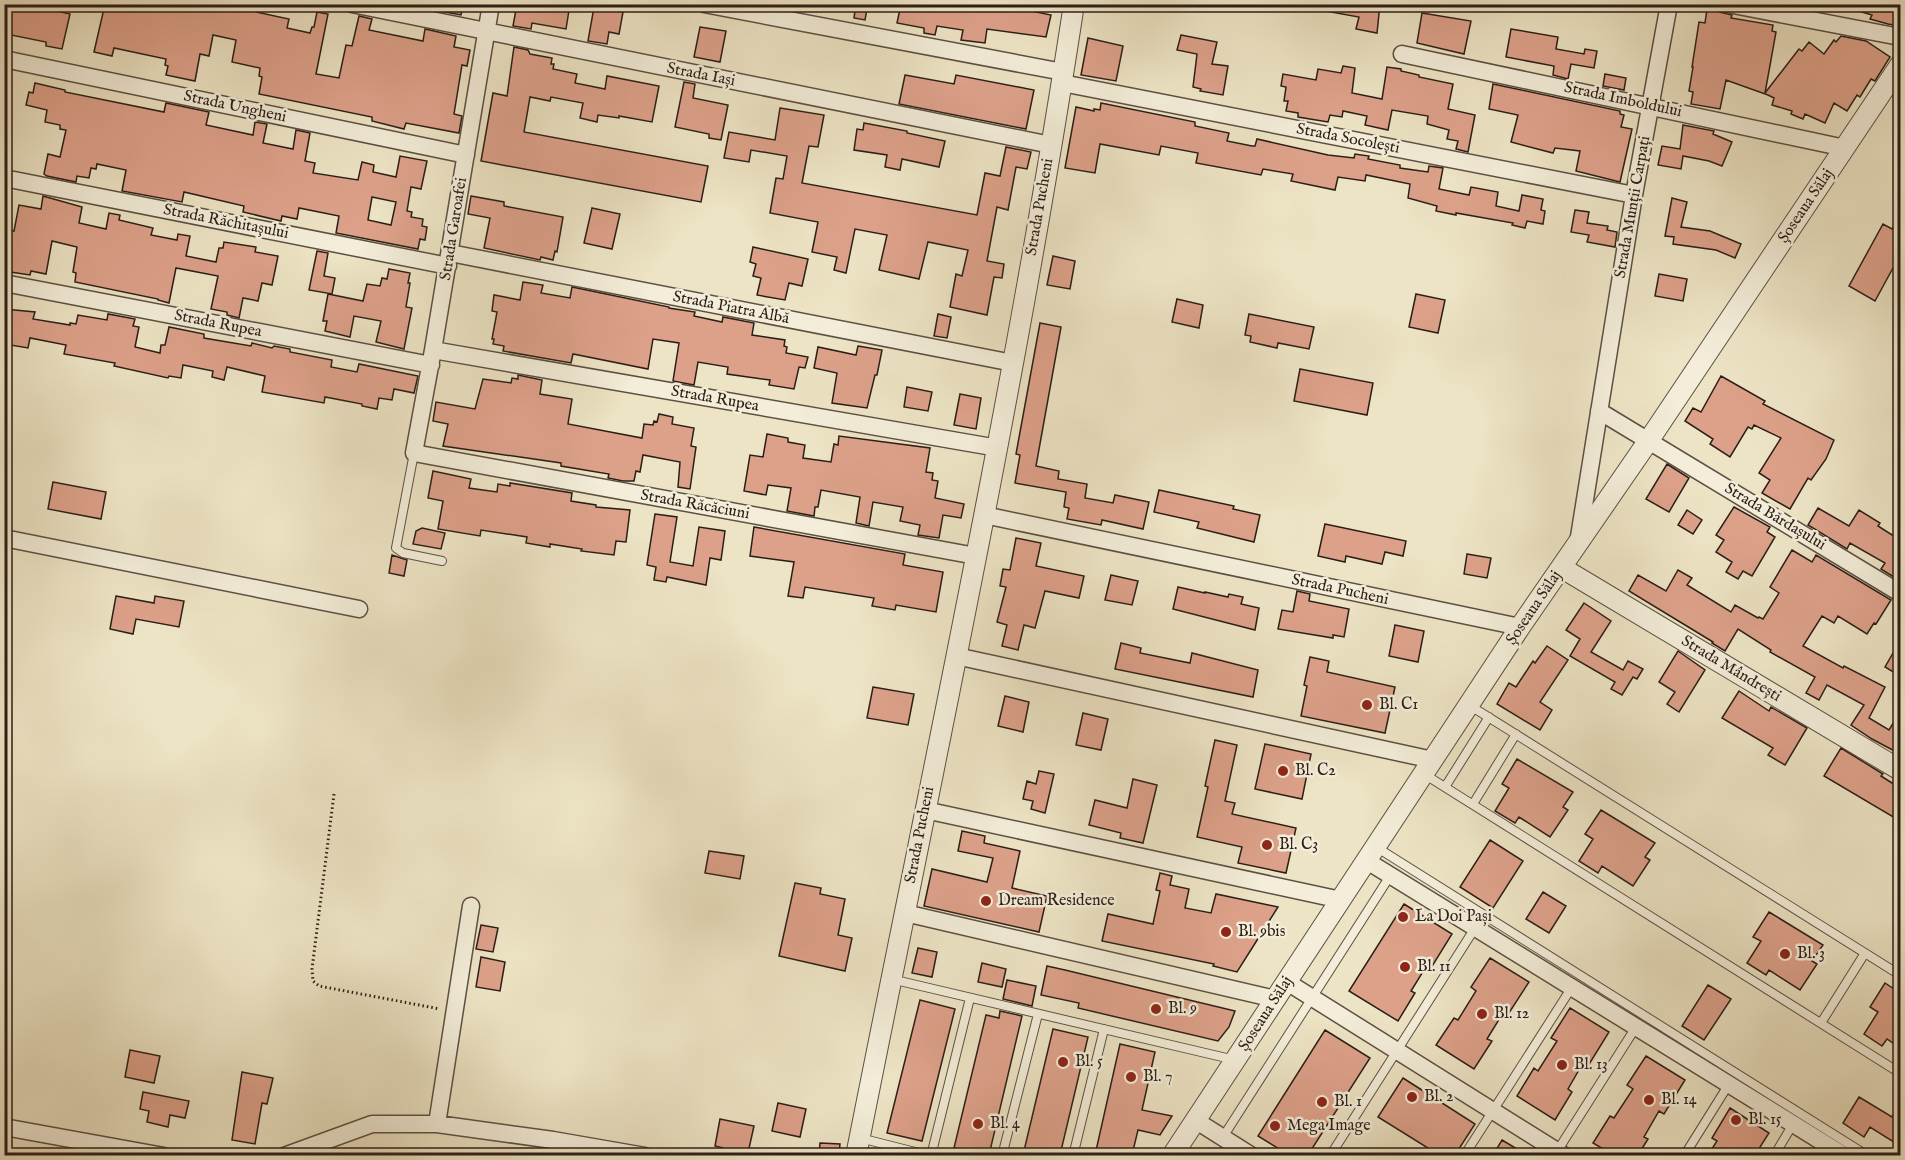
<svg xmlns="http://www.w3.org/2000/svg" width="1905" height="1160" font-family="'IM FELL English',serif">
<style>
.building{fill:#dda18a;stroke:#2b1e17;stroke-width:1.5;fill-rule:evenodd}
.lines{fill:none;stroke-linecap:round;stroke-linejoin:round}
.service-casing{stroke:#5c5042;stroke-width:10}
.minor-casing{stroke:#5c5042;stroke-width:19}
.tertiary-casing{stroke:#5c5042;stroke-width:22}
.path{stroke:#2b1e17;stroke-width:3;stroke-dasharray:1.5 3;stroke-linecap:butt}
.service{stroke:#f3edd9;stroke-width:8}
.minor{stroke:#f3edd9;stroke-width:16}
.tertiary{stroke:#f3edd9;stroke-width:20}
.poi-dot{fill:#8f2418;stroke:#f3edd9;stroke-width:2}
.labels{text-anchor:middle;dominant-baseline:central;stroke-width:5;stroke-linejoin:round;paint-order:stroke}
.street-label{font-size:16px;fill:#2b1e17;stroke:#f3edd9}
.poi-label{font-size:16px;fill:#2b1e17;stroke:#f3edd9;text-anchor:start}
</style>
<rect width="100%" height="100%" fill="#ede4c5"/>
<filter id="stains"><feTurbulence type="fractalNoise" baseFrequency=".00333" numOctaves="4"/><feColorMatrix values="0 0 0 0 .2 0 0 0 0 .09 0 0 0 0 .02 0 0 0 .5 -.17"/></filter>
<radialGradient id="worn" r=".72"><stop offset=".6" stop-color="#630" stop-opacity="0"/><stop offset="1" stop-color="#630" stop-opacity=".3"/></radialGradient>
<path class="building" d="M4,4h22l44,10 -8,35 -16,-3v-4l-40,-8z
M105,4h81l14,3v-3h20l21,5 1,-5h16l-2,8 33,7 -2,9 23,5 2,-6h2l3,-15 11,2 -12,60 23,4 7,-33 6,1 7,-30 13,3 -3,11 54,11 2,-12 31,7 -2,11 16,3 -3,16 -5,-1 -8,49 8,2 -3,17 -53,-10 -2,6 -32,-8v-4l-113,-23 3,-17 -3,-1 1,-8 -28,-6 4,-22 -23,-5 -4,21 -9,-2 -5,27 -29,-6 2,-9 -3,-1 1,-6 -52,-11 -2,8 -18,-4z
M440,4h23l-2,11 -22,-4z
M517,4h53l-4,25 -34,-6 -1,6 -18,-3z
M856,4h12l-3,16 -11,-2z
M901,4h85l17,3v-2l48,10 -5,22 -59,-8 -2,14 -24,-3 2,-10 -26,-4 -2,9 -11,-2v-5l-27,-5z
M1326,4h54l-3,29 -21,-4 3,-12 -34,-6z
M1849,4h51v14l-3,-1 -3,8 -6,-1 -18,-5 2,-4 -24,-7z
M594,7l29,5 -4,22 -10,-2 -2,12 -19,-3z
M1707,9l25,6 -1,3 42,7 -1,6 4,1 -11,61 34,-44 3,2 7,-9 15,12 10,-14 2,2 5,-6 25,5 24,16 -15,24 -4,-2 -11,18 -3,-2 -10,16 -13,-8 -9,20 -20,-9 -2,5 -12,-5 1,-3 -20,-6 2,-7 -6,-3 -42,-15 -6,29 -29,-5 2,-12 -4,-1 4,-24h-1l7,-45 6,1z
M1422,13l49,8 -7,33 -47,-11z
M700,27l26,4 -6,31 -26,-5z
M1511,29l47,8 -2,12 28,5 1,-5 12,2 -3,17 -23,-4 -3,15 -15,-4 1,-9 -48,-9z
M1181,35l36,7 -5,22 16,2 -5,29 -23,-4 1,-2 -8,-2 4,-33 -20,-4z
M1088,38l35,8 -7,35 -35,-6z
M514,47l14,3 2,4 22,4 -1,6h3l-1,5 24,5 -2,9 30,6 2,-13 52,10 -7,36 -33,-6v2l-21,-3 -1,7 -17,-4 3,-15 -32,-6 -1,4 -20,-4 -6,35 184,34 -7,36 -220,-41 12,-68 14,3z
M1343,66l12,2 -3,25 30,6 5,-32 14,2v2l18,4v2l34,7 -5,25 27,6 -7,37 -12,-3 2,-8 -11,-2 2,-9 -22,-6 1,-8 -36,-6 -4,20 -23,-5 2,-9 -24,-5 -1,6 -12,-2 -2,7 -30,-5v-4l-12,-2 2,-10h-4l2,-14 -5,-1 2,-12 33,6 2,-11 23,4z
M1605,74l21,4 -2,12 -21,-4z
M905,75l49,9 2,-9 78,15 -8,39 -127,-25z
M684,82l11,2 -2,14 35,7 -7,35 -12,-2v-4l-34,-7z
M35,83l30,7v2l99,20 2,-9 43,9 -3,13 47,10 2,-13 12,2 -4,19 30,6 3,-19 14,3 -5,28 10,2 -2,10 45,7 4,-18 12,3 -1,7 23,5 4,-21 27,5 -6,28 -10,-2 -4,24 5,1 -1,5 12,2 -1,7 5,1 -2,13 -5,-1 -2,10 -82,-16 3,-17 -40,-8 -2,11 -15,-3 -1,5 -38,-9 1,-6 -60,-14 -2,10 -60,-11 4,-21 -29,-6 -1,5 -5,-1 -2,10 -12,-2 -1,6 -29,-6 -3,-2 4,-20 12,3 6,-27 -6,-1v-4l-15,-3 2,-12 -21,-5 3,-13 4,1zM372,197l24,5 -5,23 -23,-5z
M1493,84l127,27v3l4,1 -3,12 11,2 -12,53 -44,-11 4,-20 -25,-3 -2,5 -42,-11 7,-27 -29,-6z
M1101,103l94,19v4l34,7 -2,8 25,5h3l2,-7 71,16 26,3 1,-4 14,2 -1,3 32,6v3l28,4 1,-6 14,2 -4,21 30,6 2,-8 27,5 -2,14 23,5 3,-16 21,4 -2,11 4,1 -2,13 -16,-3 -2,7 -13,-3 1,-2 -57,-10v2l-20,-4 1,-5 -29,-8 2,-14 -44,-9 -1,6 -27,-4 -3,13 -44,-9 2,-7 -30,-5 -2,6 -65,-12 2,-10 -37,-7 -2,9 -59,-11 -5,29 -30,-5 11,-61 18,4v-2l6,1z
M780,108l44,7 -6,32 -9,-1 -7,37 175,32 8,-42 15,3 6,-29 25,5 -4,17 -11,-2 -8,43 -11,-3 -10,54 17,3 -2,14 -8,-1 -7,38 -37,-8 6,-33 6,2 6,-26 -40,-8 -9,37 -40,-9 8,-35 -32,-6 -9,44 -12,-3 3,-13 -25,-5 6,-30 -48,-9 6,-35 7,1 4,-23 -36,-6 -2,12 -25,-4 5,-26 46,8z
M864,123l43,8v2l38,8 -6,26 -37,-8 -2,11 -15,-3 2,-12 -33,-5 3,-21 6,1z
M1683,125l31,6 -1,3 19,8 -10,24 -13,-5 -26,-5 -2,13 -23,-4 4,-19 18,3z
M43,196l39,11 -3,16 27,6 3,-16 11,2 -1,5 34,8 -2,7 26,5 1,-6 12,2 -4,20 30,6 3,-14h4l1,-6 32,5 -1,5 23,4 -6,29 -10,-2 -4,18 -15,-3 -4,20 -12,-3v-3l-16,-3 7,-33 -42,-8 -7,35 -11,-3v-1l-83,-17 1,-9 -3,-1 4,-25 -25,-6 -6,33 -15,-3 -1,4 -26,-4v-42l10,2 5,-26 22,4z
M471,196l33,6v4l59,11 -6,35 -2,-1 -2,9 -12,-3 -1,3 -56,-12 6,-30 -22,-4z
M1672,198l15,4 -6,25 29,4 31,13 -6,14 -19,-8 -43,-6 1,-7 -9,-1z
M592,208l28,6 -8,35 -28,-6z
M1575,210l14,2 -2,11 21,3 -1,4 10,2 -2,15 -28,-5 2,-7 -18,-3z
M1900,214v41l-25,46 -26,-15 34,-62 9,5z
M753,247l55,12 -6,27 -13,-3 -4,17 -28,-5 4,-17 -8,-2 3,-12 -6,-2z
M317,251l11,2 -4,23 11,2 -3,16 -23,-4z
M1053,256l22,5 -5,28 -23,-4z
M389,269l21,4 -2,10h2l-4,24 6,1 -8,41 -28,-7 5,-21 -27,-5 -4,21 -25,-6 2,-10h-4l5,-27 35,7 4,-17 13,2 2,-8 5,1z
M1659,274l28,5 -4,22 -28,-5z
M523,282l20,3 -2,8 29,5 2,-11 97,20v1l26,4 -1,4 28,6 1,-5 31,6 -2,12 33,5 -1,6 3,1 -1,6 22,4 -3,11 -6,-1 -5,22 -25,-4 1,-5 -43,-6 1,-7 -30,-5 -4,23 -21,-4 6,-38 -26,-4 -5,30 -75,-15 -2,9 -68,-12 1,-5 -11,-2 1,-5h-2l5,-27 -5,-1 2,-16 26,5z
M1416,294l29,6 -7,33 -29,-6z
M1177,299l26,6 -4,23 -27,-6z
M4,309l31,3 -2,7 37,6v-2l6,1 2,-9 29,5 1,-6 27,5 -2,7 6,1 -4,20 25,6 1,-8h4l4,-18 35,7v4l47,8 1,-3 20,5 2,-2 16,3v3l42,8 -1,7 26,5 2,-8 59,12 -4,17 -20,-4 -2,11 -13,-2 -2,11 -15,-3v-2l-37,-7 -1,6 -62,-11 3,-16 -38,-9 -3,13 -12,-3 1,-6 -30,-6 -2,13 -12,-2 -1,2 -54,-12 1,-3 -51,-9 2,-9 -36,-7 -2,10 -18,-3 1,-3 -7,-1z
M938,314l13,3 -4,21 -13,-2z
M1249,314l65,13 -5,22 -31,-6 -1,5 -27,-6 1,-6 -6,-1z
M1040,323l21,4 -25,139 23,5 -1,8 29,5 -2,14 28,5 2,-8 34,7 -6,27 -41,-9 -1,5 -34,-6 2,-11 -5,-1 2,-15 -51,-9 5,-28 -4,-1z
M858,346l24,4 -5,25h-2l-8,33 -35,-5 5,-30 -23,-5 4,-21 38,8z
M1300,369l73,14 -6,32 -73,-14z
M518,375l24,5 -2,14 32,5 -4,25 74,14 2,-14 9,1 1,-4 3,1 2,-8 14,3 -1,7 22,4 -3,18 5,1 -6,42 -12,-2 2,-25 -37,-7 -3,17 -4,-1 -2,10h-11l-15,-3 1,-4 -48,-8v-3l-118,-17 5,-22 -15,-3 3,-19 39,7 8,-30 28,4 1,-5 6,1z
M1721,376l44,25 -2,3 71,36 -8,19 -15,21 -3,-2 -18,31 -28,-16 8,-13 -11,-7 22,-35 -27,-13 -2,4 -4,-2 -18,30 -20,-13 3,-5 -28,-18 8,-13 8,4z
M907,387l25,5 -4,19 -24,-4z
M960,394l21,4 -5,31 -22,-4z
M767,434l21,4v4l17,3 -2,13 28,4 3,-18 4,1 1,-9 91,12 -4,24 7,1 -1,7 6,1 -3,17 29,6 -3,14 -18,-3 -4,23 -21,-3 2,-10 -20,-4 3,-14 -30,-5 -4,24 -13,-3 4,-26 -39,-7 -3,17h-3l-1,9 -27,-5 4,-23 -23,-3 -2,10 -22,-4 6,-36 13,2z
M1667,464l22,14 -20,34 -23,-13z
M433,471l38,8 -2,9 28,4 1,-8 12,2v-3l62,10 -1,8 25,4v2l34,3 -4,32 -10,-1 -2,14 -33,-4 1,-2 -32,-5v3l-24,-4 1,-6 -46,-7 -1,6 -42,-7 5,-28 -15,-3z
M53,482l53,10 -5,27 -53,-10z
M1159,490l75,16 -1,3 27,6 -6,27 -57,-14 2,-6 -45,-10z
M1734,507l36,20 -3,5 8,5 -23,39 -9,-5 -5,8 -12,-7 6,-10 -16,-10 8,-12 -8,-5z
M1818,508l31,18 10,-16 21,13 -2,3 22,14v41l-19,-12 4,-6 -35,-20 -3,6 -39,-24z
M1687,510l15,10 -9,14 -15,-9z
M655,514l22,3 -7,45 23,4 6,-39 26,4 -4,29 -11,-2 -4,27 -39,-8 -1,5 -12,-2 2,-13 -9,-2z
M1325,524l81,17 -3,15 -18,-4 -3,12 -36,-8 -1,6 -27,-6z
M754,527l151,27 -2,11 40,7 -7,40 -40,-7 -1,5 -23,-4 2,-8 -69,-11 -2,11 -15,-2 6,-34 -44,-6z
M422,528l23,5 -4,16 -28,-5 3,-13z
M1016,538l25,5 -5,23 48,10 -5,22 -34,-7 -10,37 -11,-3 -6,25 -16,-4 5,-21 -10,-3 9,-35 -6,-1 3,-17 7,1z
M1792,550l20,12 4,-7 75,45 -15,24 -2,-1 -7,11 -29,-18 -4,7 -12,-7 -19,30 40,22 1,-2 41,21 -16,31 20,12 11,-18v42l-28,-15 -21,-14 13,-20 -37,-20 -8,15 -13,-7 9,-16 -45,-25 1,-2 -33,-21 -13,22 -13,-8 1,-1 -84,-51 9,-16 28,16 12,-21 14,8 -5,7 44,27 4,-7 23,13 1,-1 4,2 16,-26 -9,-6z
M1467,554l24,4 -4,20 -23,-4z
M392,555l15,5 -3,16 -15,-3z
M1111,575l27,6 -6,24 -27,-5z
M1178,587l27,6v-1l23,5 1,-3 14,3 -2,7 18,4 -4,22 -82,-21z
M1297,591l13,3 -1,7 40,8 -5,28 -11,-2v3l-55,-9 4,-19 11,2z
M116,596l38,7 1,-7 29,5 -5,26 -43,-8 -3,15 -23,-5z
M1584,603l27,18 -20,31 32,18 5,-9 15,8 -6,10 -4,-2 -11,18 -11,-6 4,-7 -45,-26 10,-17 -14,-9z
M1395,625l29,6 -6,31 -29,-6z
M1900,641v35l-15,-9z
M1121,643l20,5 -1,5 50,10 2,-10 66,17 -5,27 -138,-28z
M1547,646l21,14 -28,42 12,8 -12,20 -43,-26 12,-21 7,4 17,-26 2,2z
M1678,651l27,19 -26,42 -12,-8 8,-12 -16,-10z
M1310,657l19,4 -2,11 68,15 -10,46 -84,-17 6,-30 -3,-1z
M873,687l41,7 -6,31 -41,-7z
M1739,691l30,20 2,-4 36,21 -22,37 -17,-10 5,-7 -51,-30z
M1005,696l24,6 -6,30 -25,-6z
M1083,713l25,6 -7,31 -25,-5z
M1215,740l22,5 -12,56 10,2 -3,11 64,14 -10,45 -48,-10 4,-16 -45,-10 11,-50 -3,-1z
M1265,744l46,10 -9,45 -47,-10z
M1841,748l42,26 -2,2 19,12v33l-76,-45z
M1517,759l56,33 -10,15 5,3 -18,27 -31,-20 -4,6 -20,-12 14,-23 -7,-4z
M1039,771l15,3 -9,39 -14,-4 2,-8 -10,-2 4,-18 9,3z
M1133,779l24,6 -14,58 -23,-5 1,-5 -32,-8 6,-25 32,8z
M1601,810l54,33 -10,14 5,3 -17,26 -31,-20 -4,7 -19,-12 14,-22 -8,-5z
M962,831l23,5 -1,7 36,8 -8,37 35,8 -8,36 -115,-26 8,-37 55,13 6,-24 -35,-7z
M1490,840l33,21 -30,47 -33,-21z
M709,851l35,5 -4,23 -35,-6z
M1160,873l12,3 -2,9 19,4 -4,19 26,5 5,-19 62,13 -41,65 -24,-6 1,-2 -112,-23 6,-27 45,10 7,-33 -4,-1z
M795,883l26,5 -1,6 25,5 -7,36 14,3 -7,33 -66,-15z
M1543,892l23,14 -17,27 -23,-14z
M1404,904l48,30 -21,34 -4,-3 -16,26 4,2 -17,28 -49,-30z
M1769,912l54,33 -11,16 5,3 -17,26 -31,-20 -3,5 -19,-12 14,-22 -8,-4z
M481,925l17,3 -5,24 -17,-3z
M918,948l19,4 -5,25 -20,-4z
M481,957l24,5 -5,29 -24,-4z
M1490,958l39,24 -22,34 -4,-3 -16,26 5,2 -18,28 -38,-24 18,-27 4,2 18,-29 -5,-4z
M982,963l24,6 -4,18 -24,-5z
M1047,966l18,4 170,41 -6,16 -11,14 -140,-33 1,-5 -38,-8z
M1007,980l29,6 -4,20 -29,-7z
M1885,983l15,10v55l-13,-9 -5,7 -18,-12 14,-22 -8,-5z
M1708,985l23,14 -27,41 -22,-14z
M920,1000l35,9 -33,132 -35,-8z
M1570,1008l39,24 -21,34 -5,-3 -15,26 4,3 -17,28 -38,-24 17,-28 4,3 19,-30 -6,-3z
M1000,1011l22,5 -33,139h-5l-30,-7 32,-133 13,3z
M1053,1029l35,8 -28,118h-37z
M1325,1030l45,28 -62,97h-19l-31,-19z
M1120,1044l35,8 -13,58 30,6 -12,19 -22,-5 -6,25h-37z
M130,1050l30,6 -6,27 -29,-6z
M1646,1056l39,24 -21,34 -5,-3 -15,26 4,2 -10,16h-25l-20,-12 17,-27 4,2 19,-29 -6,-4z
M242,1072l31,6 -6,26 -5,-1 -7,41 -23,-4z
M1403,1078l72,46 -20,31h-16l-61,-38z
M143,1092l46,9 -4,17 -15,-3 -2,12 -21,-5 2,-11 -9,-2z
M1859,1097l33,20 8,-13v42l-30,-19 -6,10 -21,-14z
M778,1103l28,6 -6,28 -28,-6z
M1730,1108l39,25 -14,22h-47l9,-14 -5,-3z
M720,1119l34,7 -6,27 -6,-1 -2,3 -18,-3 1,-4 -8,-2z
M1502,1140l25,15h-34z
M820,1143l20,1 -1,11h-20z"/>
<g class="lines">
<g class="service-casing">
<path id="service" d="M414,453l-18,95 7,5 39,8
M1469,705l431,270
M1424,774l476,299
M1445,787l44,-70
M1473,804l43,-70
M1376,847l492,309
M891,979l344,81
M1821,1023l44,-70
M1223,1137l167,-261
M860,1138l71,18 39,-158
M1556,1153l80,-126
M1002,1156l36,-142
M1073,1156l31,-127
M1330,1156l145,-228
M1464,1156l108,-169
M1684,1156l45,-72
M1774,1156l19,-32"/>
</g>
<g class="minor-casing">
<path id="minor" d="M352,4l699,141
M491,4l-58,346 -19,103 562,103
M704,4l359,68
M1728,4l172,33
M1402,54l443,94
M4,59l462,96
M1062,83l572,112
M4,178l444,88
M450,253l563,110
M4,283l427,82
M433,350l565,98
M1599,411l301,182
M984,515l536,112
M4,538l355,71
M1578,543l56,-348 35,-191
M956,656l477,104
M925,810l416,90
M1367,861l478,295
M905,913l370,86
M1287,982l278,174
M1195,1120l57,36
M437,1124l34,-218
M4,1127l160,29
M284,1156l88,-32h65l116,16 92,16"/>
</g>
<g class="tertiary-casing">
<path id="tertiary" d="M1562,568l338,202
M856,1156c76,-384 159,-765 218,-1152
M1172,1156l348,-529 129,-187 251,-375"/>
</g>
<path class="path" d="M334,794l-22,175 1,12 6,5 121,23"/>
<use href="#service" class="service"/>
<use href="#minor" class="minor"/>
<use href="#tertiary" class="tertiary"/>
</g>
<g class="poi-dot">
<circle cx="1367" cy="705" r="6"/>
<circle cx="1283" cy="771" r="6"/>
<circle cx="1267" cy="845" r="6"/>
<circle cx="986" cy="901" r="6"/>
<circle cx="1403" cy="917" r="6"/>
<circle cx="1226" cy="932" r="6"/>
<circle cx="1785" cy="954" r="6"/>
<circle cx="1405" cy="967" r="6"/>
<circle cx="1156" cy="1009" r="6"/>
<circle cx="1482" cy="1014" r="6"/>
<circle cx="1063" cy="1062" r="6"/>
<circle cx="1562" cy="1065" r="6"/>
<circle cx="1131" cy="1077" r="6"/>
<circle cx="1412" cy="1097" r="6"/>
<circle cx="1649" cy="1100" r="6"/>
<circle cx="1322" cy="1102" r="6"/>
<circle cx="1736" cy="1120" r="6"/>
<circle cx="978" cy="1124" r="6"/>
<circle cx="1275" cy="1126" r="6"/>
</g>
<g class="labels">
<g class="street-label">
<text transform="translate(701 75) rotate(11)">Strada Iași</text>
<text transform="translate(1623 100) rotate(12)">Strada Imboldului</text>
<text transform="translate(235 107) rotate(12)">Strada Ungheni</text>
<text transform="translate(1348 139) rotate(11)">Strada Socolești</text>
<text transform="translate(1806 206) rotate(-56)">Șoseaua Sălaj</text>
<text transform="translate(1040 207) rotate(-80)">Strada Pucheni</text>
<text transform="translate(1633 207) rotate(-80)">Strada Munții Carpați</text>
<text transform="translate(226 222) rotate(11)">Strada Răchitașului</text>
<text transform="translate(454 229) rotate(-81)">Strada Garoafei</text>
<text transform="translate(731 308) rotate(11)">Strada Piatra Albă</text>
<text transform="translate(218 324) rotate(11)">Strada Rupea</text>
<text transform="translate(715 399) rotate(10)">Strada Rupea</text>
<text transform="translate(695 505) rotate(10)">Strada Răcăciuni</text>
<text transform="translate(1775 517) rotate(31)">Strada Bărdașului</text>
<text transform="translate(1340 590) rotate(12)">Strada Pucheni</text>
<text transform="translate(1534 608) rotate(-56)">Șoseaua Sălaj</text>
<text transform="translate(1731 669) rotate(31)">Strada Mândrești</text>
<text transform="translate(920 835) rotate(-79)">Strada Pucheni</text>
<text transform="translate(1266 1014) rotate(-57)">Șoseaua Sălaj</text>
</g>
<g class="poi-label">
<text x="1379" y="705">Bl. C1</text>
<text x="1295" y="771">Bl. C2</text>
<text x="1279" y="845">Bl. C3</text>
<text x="998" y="901">Dream Residence</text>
<text x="1415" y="917">La Doi Pași</text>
<text x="1238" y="932">Bl. 9bis</text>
<text x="1797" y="954">Bl. 3</text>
<text x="1417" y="967">Bl. 11</text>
<text x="1168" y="1009">Bl. 9</text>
<text x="1494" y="1014">Bl. 12</text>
<text x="1075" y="1062">Bl. 5</text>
<text x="1574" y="1065">Bl. 13</text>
<text x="1143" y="1077">Bl. 7</text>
<text x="1424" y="1097">Bl. 2</text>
<text x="1661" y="1100">Bl. 14</text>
<text x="1334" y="1102">Bl. 1</text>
<text x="1748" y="1120">Bl. 15</text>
<text x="990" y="1124">Bl. 4</text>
<text x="1287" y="1126">Mega Image</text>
</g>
</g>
<rect width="1905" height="1160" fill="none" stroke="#ede4c5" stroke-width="24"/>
<rect x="6" y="6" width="1893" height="1148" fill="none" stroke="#2b1e17" stroke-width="3"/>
<rect x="12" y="12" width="1881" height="1136" fill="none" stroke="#2b1e17" stroke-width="1.5"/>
<rect width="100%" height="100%" filter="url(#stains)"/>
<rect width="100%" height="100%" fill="url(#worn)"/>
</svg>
